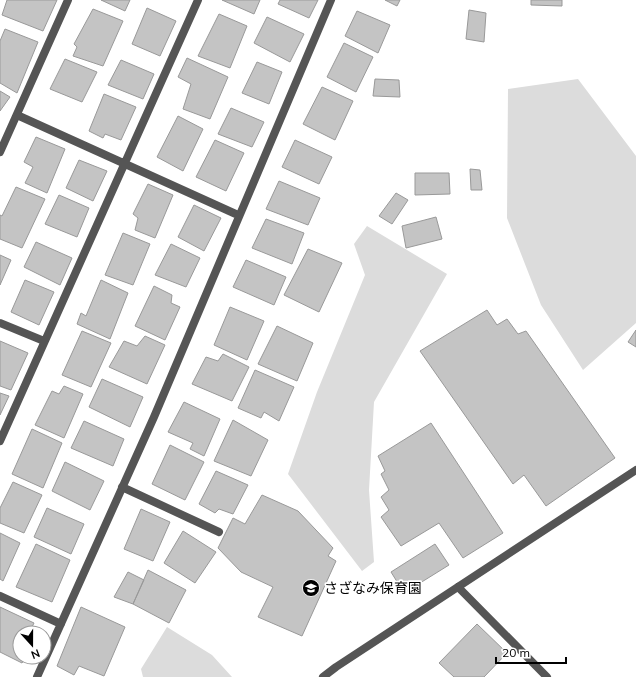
<svg xmlns="http://www.w3.org/2000/svg" width="636" height="677" font-family="Mulish,'Noto Sans JP',sans-serif">
<style>
.green{fill:#dcdcdc}
.building{fill:#c4c4c4;stroke:#999}
.lines{fill:none;stroke-linecap:round;stroke-linejoin:round}
.minor{stroke:#555;stroke-width:8}
.tertiary{stroke:#555;stroke-width:8}
.labels{text-anchor:middle;dominant-baseline:central;stroke-width:3.5;stroke-linejoin:round;paint-order:stroke}
.poi-label{font-size:14px;fill:#000;stroke:#fff;text-anchor:start}
</style>
<rect width="100%" height="100%" fill="#fff"/>
<path class="green" d="M578,79l58,77v167l-53,47 -42,-65 -34,-87 1,-129z
M367,226l80,48 -73,128 -5,88 5,72 -12,9 -74,-97 29,-82 48,-117 -11,-31z
M167,627l45,28 20,22h-89l-2,-8z"/>
<path class="building" d="M7,0h50l-14,31 -41,-16z
M101,0h29l-5,11z
M222,0h38l-6,14z
M280,0h38l-9,18 -31,-14z
M385,0h15l-3,6z
M531,0h31v6l-31,-1z
M147,8l29,13 -16,35 -28,-12z
M93,9l30,12 -20,45 -30,-10 4,-9 -3,-3z
M469,10l17,3 -2,29 -18,-3z
M357,11l33,14 -12,28 -33,-17z
M219,14l28,12 -17,42 -32,-12z
M267,17l37,17 -14,28 -36,-19z
M5,29l33,13 -21,51 -17,-10v-42z
M344,43l29,14 -17,35 -29,-15z
M187,58l41,19 -18,42 -27,-10 8,-25 -13,-7z
M65,59l32,13 -15,30 -32,-13z
M121,60l33,14 -11,25 -35,-14z
M257,62l25,10 -13,32 -27,-11z
M375,79l24,1 1,17 -27,-1z
M322,87l31,14 -18,39 -32,-16z
M0,91l10,6 -10,14z
M104,94l32,13 -15,33 -16,-6 -2,4 -14,-7z
M231,108l33,14 -12,25 -34,-13z
M178,116l25,13 -20,42 -26,-14z
M36,137l29,12 -18,44 -22,-10 8,-16 -9,-5z
M215,140l29,13 -18,38 -30,-14z
M295,140l37,17 -13,27 -37,-17z
M79,160l28,11 -14,30 -27,-13z
M470,169l10,1 2,20h-11z
M415,173h34l1,21 -35,1z
M279,181l41,17 -12,27 -42,-16z
M148,184l25,11 -18,43 -20,-8 3,-12 -5,-4z
M16,187l29,12 -23,49 -22,-9v-24l2,1z
M396,193l12,7 -16,24 -13,-8z
M59,195l30,13 -12,29 -32,-13z
M194,205l27,13 -17,33 -26,-14z
M436,217l6,22 -36,9 -4,-22z
M266,219l38,14 -12,31 -40,-16z
M123,233l27,11 -17,41 -28,-10z
M36,242l36,16 -12,27 -36,-18z
M171,244l29,14 -14,29 -31,-12z
M308,249l34,14 -23,49 -35,-17z
M0,255l11,5 -11,25z
M246,260l40,17 -12,28 -41,-18z
M25,280l29,12 -15,33 -28,-13z
M101,280l27,13 -18,46 -33,-15 4,-11 5,3z
M154,286l18,9 -1,8 9,4 -15,33 -30,-14z
M230,307l34,14 -17,39 -33,-15z
M487,310l10,15 10,-6 11,15 8,-3 89,127 -69,48 -22,-31 -11,9 -93,-133z
M277,326l36,17 -16,38 -39,-17z
M636,330v17l-8,-5z
M82,331l29,12 -20,44 -29,-12z
M145,336l20,9 -18,39 -38,-17 15,-26 13,5z
M0,341l28,12 -17,37 -11,-4z
M223,354l26,13 -17,34 -40,-17 14,-27 12,4z
M255,370l39,17 -15,34 -15,-9 -3,6 -23,-10z
M102,379l41,18 -13,30 -41,-20z
M64,386l19,8 -19,44 -29,-13 17,-34 7,3z
M0,393l9,3 -9,19z
M184,402l36,17 -16,37 -14,-7 3,-6 -25,-11z
M233,420l35,20 -17,36 -37,-15z
M84,421l40,18 -11,27 -42,-18z
M431,423l72,110 -40,25 -24,-35 -38,23 -20,-29 8,-7 -8,-13 8,-7 -8,-16 4,-3 -7,-15z
M32,429l30,14 -19,45 -31,-14z
M170,445l34,17 -19,38 -33,-16z
M65,462l39,19 -14,29 -38,-19z
M216,471l32,14 -15,29 -14,-5 -4,4 -16,-9z
M13,482l29,13 -18,38 -24,-10v-15z
M262,495l36,16 35,37 -5,8 8,5 -34,75 -44,-19 15,-30 -32,-15 -23,-24 15,-30 12,6z
M47,508l37,16 -13,30 -37,-17z
M141,509l29,13 -17,39 -29,-12z
M183,531l33,21 -21,31 -31,-20z
M0,533l20,10 -17,38 -3,-2z
M36,544l34,16 -18,42 -36,-15z
M435,544l14,21 -45,28 -13,-21z
M148,570l38,20 -17,33 -36,-19z
M128,572l16,8 -11,24 -19,-7z
M0,607l34,16 -5,10h-9v24h6l-4,6 -22,-11z
M81,607l44,20 -21,49 -25,-10 -5,9 -17,-9z
M477,624l30,29 -23,24h-30l-15,-14z"/>
<g class="lines">
<path class="minor" d="M17,115l221,100
M0,152l68,-152
M0,323l44,18
M0,441l198,-441
M122,487l97,45
M458,587l89,90
M0,596l61,28
M37,677l117,-260 177,-417"/>
<path class="tertiary" d="M323,677l13,-10 300,-197"/>
</g>
<defs>
<g id="school-disc" transform="scale(0.9)"><circle r="9.5" fill="#000" stroke="#fff"/><path d="M0-5L7-2L0 1L-7-2ZM-4 1L0 2.5L4 1V4Q0 6-4 4Z" fill="#fff"/></g>
</defs>
<g fill-rule="evenodd">
<use href="#school-disc" x="311" y="588"/>
</g>
<g class="labels">
<g class="poi-label">
<text x="324" y="588">さざなみ保育園</text>
</g>
</g>
<g transform="translate(32 645) rotate(159)"><circle r="19" fill="#ffffff" stroke="#999999"/>
<path d="M0-3L7 15L0 10L-7 15Z" fill="#000000"/>
<text y="-6" font-size="11" font-weight="bold" text-anchor="middle" fill="#000000">N</text>
</g>
<path d="M496 657v6h70v-6" fill="none" stroke="#000000" stroke-width="2"/>
<text x="502" y="657" font-size="12" fill="#000000" stroke="#ffffff" stroke-width="3" paint-order="stroke">20 m</text>
</svg>
